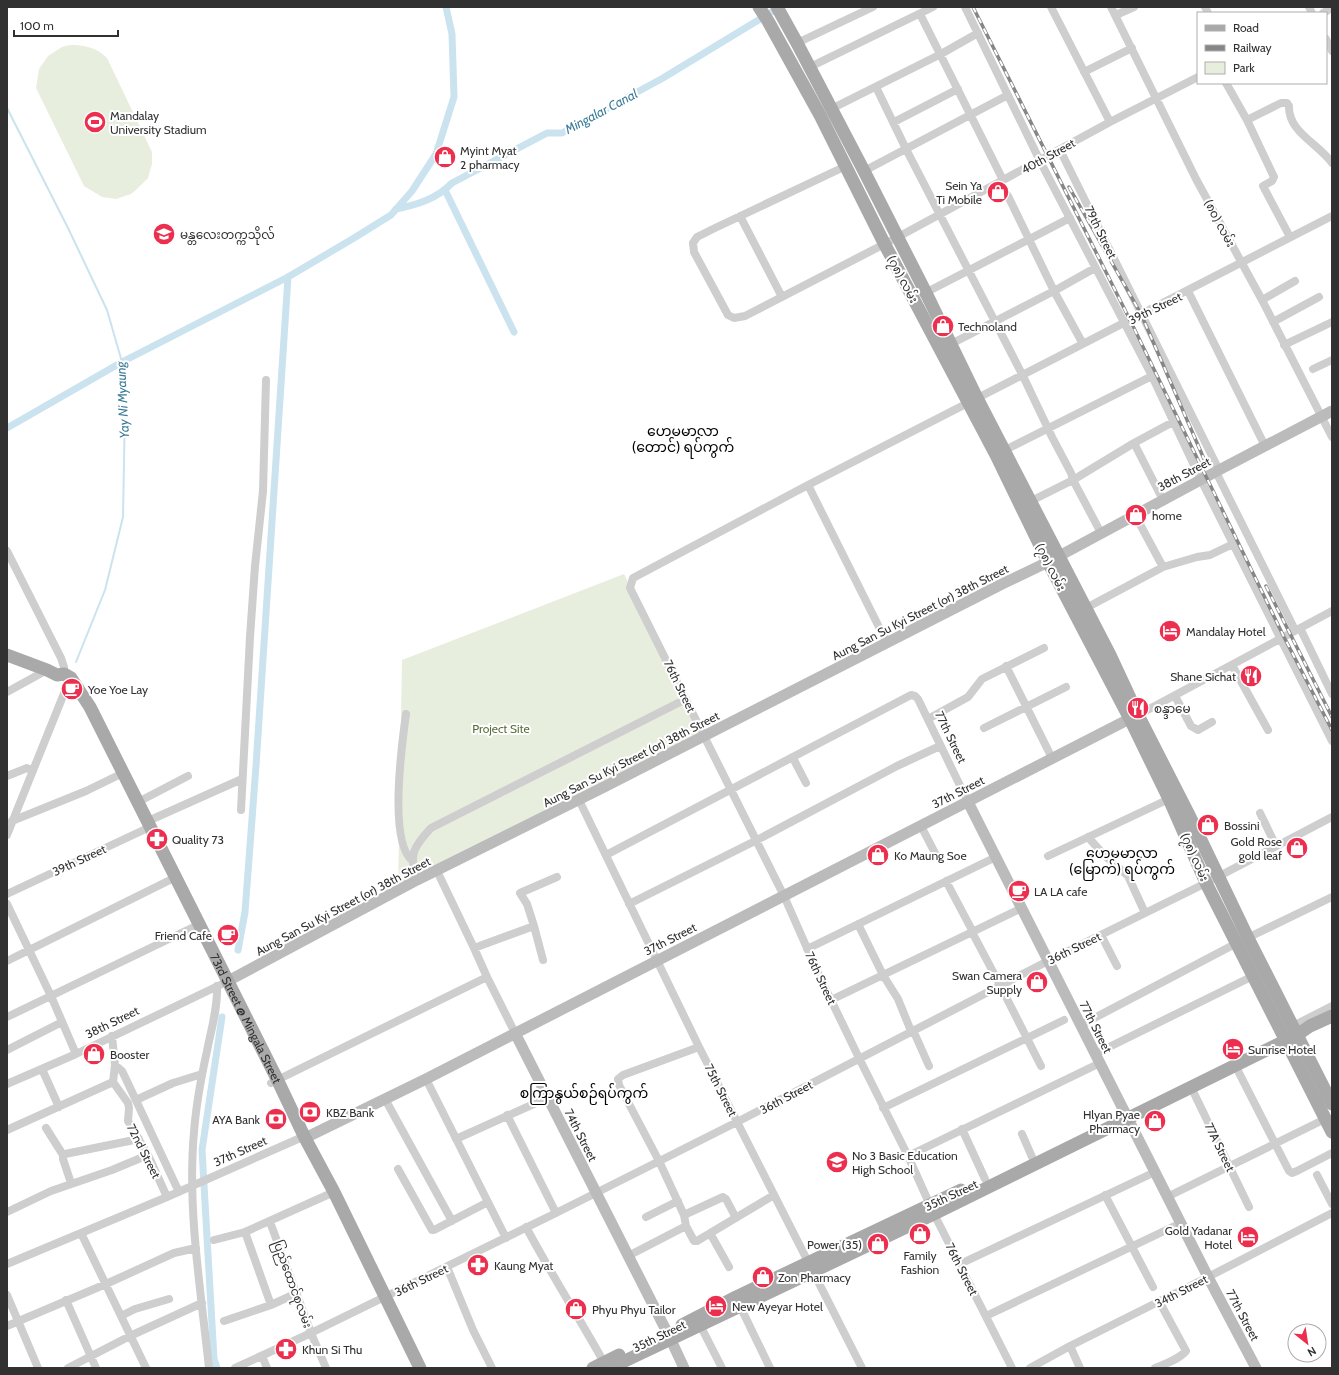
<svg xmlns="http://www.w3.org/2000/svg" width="1339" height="1375" font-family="Cabin,'Noto Sans Myanmar',sans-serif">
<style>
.green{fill:#e8eede}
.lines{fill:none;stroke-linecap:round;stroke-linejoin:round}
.stream{stroke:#cae3ee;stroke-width:2}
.canal{stroke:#cae3ee;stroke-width:7}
.street{stroke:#cecece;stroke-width:8}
.secondary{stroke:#bbb;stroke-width:11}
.primary{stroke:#a9a9a9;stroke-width:13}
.rail-casing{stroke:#868686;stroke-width:3.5}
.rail{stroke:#fff;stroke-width:2;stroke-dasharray:6;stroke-linecap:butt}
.labels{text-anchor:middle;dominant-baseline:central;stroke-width:4;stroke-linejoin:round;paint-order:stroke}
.poi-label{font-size:12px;fill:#313131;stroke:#fff;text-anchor:start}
.street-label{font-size:12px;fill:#313131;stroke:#fff}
.park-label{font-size:12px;fill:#586f3c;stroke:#fff}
.water-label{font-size:13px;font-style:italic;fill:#3b7b97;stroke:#fff}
.quarter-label{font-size:14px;fill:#000;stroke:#fff}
</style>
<rect width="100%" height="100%" fill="#fff"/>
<path class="green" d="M70,45c14,0 26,2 37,13l45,94v12l-4,14 -11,11 -6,5 -15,5 -14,-2 -18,-11 -48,-98 3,-19 9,-13 14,-9z
M624,574l80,163 -306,153 4,-230z"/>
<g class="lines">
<path class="stream" d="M7,108l61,120 39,82 15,52 3,44 -2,111 -18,73 -29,72"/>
<path class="canal" d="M445,190l69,142
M396,209c20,-4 41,-10 56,-26l95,-50h15l101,-55 117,-71
M7,428l115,-66 166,-85 66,-39 37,-23 21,-24 24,-37 18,-57 -2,-63 -6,-27
M238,950l7,-38 11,-146 32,-489
M217,1368l-3,-9 -12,-209 20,-133"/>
<path class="street" d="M965,7l75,154 112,215 49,104 131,261
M1051,7l59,115
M1111,7l85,172 66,121 70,137
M1205,7l3,6
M1309,7l3,6
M1323,13l9,-5
M920,14l83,166
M1116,15l18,-8
M1326,39l6,12
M797,43l76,-36
M810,67l123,-60
M1084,72l48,-24
M1226,83l21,37 27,57 -2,4 -9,5 27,51
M876,87l30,62 117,227 29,61 19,36 2,7 28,53
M831,109l110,-55 37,-21
M1247,120l34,-17h6l2,3c-1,26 30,38 43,57
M894,122l64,-33
M1060,150l159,320
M846,166l-131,62 -18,9 -4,6 1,9 34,63 6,3 11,-2 153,-79 212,-115 88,-45
M864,171l144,-76
M1008,196l46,95 29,53
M740,216l42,81
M1188,291l77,155
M923,294l147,-76
M1262,300l33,-19
M1273,322l46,-25
M1284,345l48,-23
M947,346l107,-55 41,-23
M1313,369l19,-9
M1134,443l29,57
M1001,452l151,-76
M1216,472l79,158
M808,485l79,158
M1027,503l46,-23 61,-37 39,-21
M1135,515l28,52
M7,551l54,107 3,9v7
M1086,608l77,-41 34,-10 13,-2 23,-11
M1300,628l32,66
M1232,665l36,65
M1006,666l46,92
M7,692l40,-22
M1175,696l16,30 7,4 14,-8
M406,714c-4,29 -18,129 7,147
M1138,715l194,-104
M928,719l40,-22 14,-18 62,-31
M984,728l82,-41
M793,758l13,25
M7,776l20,-8 6,3
M579,800l120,247 163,321
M138,802l50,-26
M241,810l9,-173 5,-71 8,-75 3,-111
M1260,813l16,33
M12,821l74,-30 37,-18
M148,821l94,-42
M921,826l14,27
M7,835l60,-149 4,-8
M1088,837l15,17 25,22 17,37
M606,855l305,-160 4,1 3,3 50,103
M1048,856l121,-57
M437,871l37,77 13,29 28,56
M417,880c-9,-25 -3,-34 14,-52l255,-129
M946,881l27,51
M7,894l143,-67
M7,904l44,92 25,58
M629,904l128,-64 140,-74 43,-20
M858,924l25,51 15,24 13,32
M534,926l-7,-22 -7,-11 37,-16
M972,932l28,53 41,81
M1101,935l16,31
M474,948l60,-22 9,34
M807,949l189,-92
M7,961l169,-84
M831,1000l191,-92
M7,1017l193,-93
M1081,1025l156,-82 95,-46
M1293,1026l39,-20
M913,1030l16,36
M112,1036l3,29 -2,17 15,21 1,5 -1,13 20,34 19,42
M699,1047l-76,28 -5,4 1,6 40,76 25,54 2,11 8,15h3l77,-46
M7,1050l55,-28
M1095,1054l158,-78
M115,1065l7,6 3,6 54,115
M1235,1065l54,106 3,2 5,-2 35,-18
M42,1069l17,38
M426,1079l80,159
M271,1083l216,-106
M7,1084l69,-30 144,-69
M1191,1087l58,120
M385,1099l67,122
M136,1100l37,-17 29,-9
M883,1108l181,-88
M507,1115l49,98
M46,1128l17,27
M962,1129l23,50
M7,1130l106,-48
M1022,1134l10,23
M456,1139l91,-41
M908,1156l192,-93
M398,1169l34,61h2l54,-28
M1317,1175l15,29
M71,1183l-8,-24v-4l2,-1 74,-15
M1105,1195l48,92
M1167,1197l158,-78
M7,1212l44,-21 61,-21 36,-15
M684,1215l39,-18 3,2 10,19
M646,1217l32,-16
M270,1222l41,111 15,35
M526,1227c25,47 54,92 80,139
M245,1232l26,73 26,-12
M81,1233l65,135
M710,1233l19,34
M214,1240l31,-8 89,-40
M628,1256l58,-30
M7,1264l160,-67 131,-58 7,-1
M960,1264l195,-92
M447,1267l26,63 19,38
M7,1295l31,73
M66,1300l30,68
M740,1306l30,62
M121,1316l14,-7 34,-10
M986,1316l195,-93
M224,1321l47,-16
M700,1325l22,43
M7,1326l99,-42 68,-31 22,-5
M1070,1346l10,22
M262,1356l5,12
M68,1368l62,-32 72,-33
M209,1368c-8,-76 -22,-160 -15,-236 2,-27 7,-54 13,-81 4,-21 11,-43 10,-65
M235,1368l76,-35 245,-120 181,-91 311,-161 158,-78 126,-66
M1012,1368l-78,-154 -26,-58 -49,-98 -41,-85 -34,-77 -154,-308 3,-10 175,-93 524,-269
M1030,1368l40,-22 138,-69 124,-64
M1155,1368c10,-4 23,-8 31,-17l-27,-50"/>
<path class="secondary" d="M968,802l240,475 48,91
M228,981l189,-101 189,-94 396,-202 46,-22 171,-92 113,-59
M515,1033l156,307 13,28
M305,1138l121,-59 711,-364"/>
<g class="primary">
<path d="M759,7l9,14 52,94 64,128 112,212 52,107 82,157 39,80 37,84 126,249"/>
<path d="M777,7l20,36 67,128 62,122 51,105 133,257 28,60 52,102 58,121 84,166"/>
<path id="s1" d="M7,655l40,15 10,5 7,-1 7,4 19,29 187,372 28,59 29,54 86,176"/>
<path d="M682,1325l54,-28 225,-107"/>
<path d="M593,1368l26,-13"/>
<path d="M610,1368l324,-154 363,-179 13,-9 22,-10"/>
</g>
<g class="rail-casing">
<path id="rail" d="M973,7l157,313 154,317 48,93
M1069,187l72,127 63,145
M1266,586l66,131"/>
</g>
<use href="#rail" class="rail"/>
</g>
<defs>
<g id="stadium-disc" transform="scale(1.15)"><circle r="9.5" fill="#ec2f4e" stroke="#fff"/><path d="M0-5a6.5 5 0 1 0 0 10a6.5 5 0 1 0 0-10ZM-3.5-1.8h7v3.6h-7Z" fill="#fff"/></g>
<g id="shop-disc" transform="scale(1.15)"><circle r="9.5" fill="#ec2f4e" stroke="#fff"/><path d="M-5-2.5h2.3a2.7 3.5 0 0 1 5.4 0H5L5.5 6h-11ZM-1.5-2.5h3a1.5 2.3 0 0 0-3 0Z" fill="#fff"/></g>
<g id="university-disc" transform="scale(1.15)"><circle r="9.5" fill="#ec2f4e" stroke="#fff"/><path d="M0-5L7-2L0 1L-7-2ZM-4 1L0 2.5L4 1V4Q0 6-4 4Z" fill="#fff"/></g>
<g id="hotel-disc" transform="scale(1.15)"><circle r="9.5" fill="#ec2f4e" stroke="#fff"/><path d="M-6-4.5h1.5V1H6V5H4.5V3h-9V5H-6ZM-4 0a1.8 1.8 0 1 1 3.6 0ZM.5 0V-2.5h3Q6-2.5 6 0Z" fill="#fff"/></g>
<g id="restaurant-disc" transform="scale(1.15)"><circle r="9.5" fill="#ec2f4e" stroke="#fff"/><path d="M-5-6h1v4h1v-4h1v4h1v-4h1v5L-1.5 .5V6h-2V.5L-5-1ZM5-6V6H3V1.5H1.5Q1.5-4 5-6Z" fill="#fff"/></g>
<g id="cafe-disc" transform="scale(1.15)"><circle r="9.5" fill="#ec2f4e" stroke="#fff"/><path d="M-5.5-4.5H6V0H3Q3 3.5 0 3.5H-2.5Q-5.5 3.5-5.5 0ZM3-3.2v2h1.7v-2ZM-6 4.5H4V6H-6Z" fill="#fff"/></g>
<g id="pharmacy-disc" transform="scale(1.15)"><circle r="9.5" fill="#ec2f4e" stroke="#fff"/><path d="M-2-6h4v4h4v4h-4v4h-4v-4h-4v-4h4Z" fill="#fff"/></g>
<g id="bank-disc" transform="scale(1.15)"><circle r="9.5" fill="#ec2f4e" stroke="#fff"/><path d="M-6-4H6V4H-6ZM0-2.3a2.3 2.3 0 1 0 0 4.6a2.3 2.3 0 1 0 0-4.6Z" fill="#fff"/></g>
<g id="school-disc" transform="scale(1.15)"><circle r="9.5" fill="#ec2f4e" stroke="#fff"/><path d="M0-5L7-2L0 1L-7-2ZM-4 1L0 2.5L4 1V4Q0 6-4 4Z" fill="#fff"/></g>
</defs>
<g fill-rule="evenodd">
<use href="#stadium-disc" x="95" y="122"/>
<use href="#shop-disc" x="445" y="157"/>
<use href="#shop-disc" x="998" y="192"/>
<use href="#university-disc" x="164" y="234"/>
<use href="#shop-disc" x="943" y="326"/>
<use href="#shop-disc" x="1136" y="515"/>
<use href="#hotel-disc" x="1170" y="631"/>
<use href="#restaurant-disc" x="1251" y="676"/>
<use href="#cafe-disc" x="72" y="689"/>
<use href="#restaurant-disc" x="1138" y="708"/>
<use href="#shop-disc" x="1208" y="825"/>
<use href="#pharmacy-disc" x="157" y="839"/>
<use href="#shop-disc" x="1297" y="848"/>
<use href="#shop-disc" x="878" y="855"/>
<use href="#cafe-disc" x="1019" y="891"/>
<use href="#cafe-disc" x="228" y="935"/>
<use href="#shop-disc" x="1037" y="982"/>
<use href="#hotel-disc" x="1233" y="1049"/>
<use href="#shop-disc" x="94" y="1054"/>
<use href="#bank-disc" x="310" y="1112"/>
<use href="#bank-disc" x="276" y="1119"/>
<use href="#shop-disc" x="1155" y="1121"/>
<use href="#school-disc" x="837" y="1162"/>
<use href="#shop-disc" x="920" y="1234"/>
<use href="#hotel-disc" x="1248" y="1237"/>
<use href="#shop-disc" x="878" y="1244"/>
<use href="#pharmacy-disc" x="478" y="1265"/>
<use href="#shop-disc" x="763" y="1277"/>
<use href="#hotel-disc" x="716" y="1306"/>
<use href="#shop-disc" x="576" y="1309"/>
<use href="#pharmacy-disc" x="286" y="1349"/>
</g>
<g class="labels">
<g class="poi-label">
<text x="110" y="115">Mandalay<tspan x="110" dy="14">University Stadium</tspan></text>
<text x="460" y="150">Myint Myat<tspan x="460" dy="14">2 pharmacy</tspan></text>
<text x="982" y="185" text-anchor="end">Sein Ya<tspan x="982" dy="14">Ti Mobile</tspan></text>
<text x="180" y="234">မန္တလေးတက္ကသိုလ်</text>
<text x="958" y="326">Technoland</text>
<text x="1152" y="515">home</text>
<text x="1186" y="631">Mandalay Hotel</text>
<text x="1236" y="676" text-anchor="end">Shane Sichat</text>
<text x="88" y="689">Yoe Yoe Lay</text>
<text x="1154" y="708">စန္ဒာမေ</text>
<text x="1224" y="825">Bossini</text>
<text x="172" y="839">Quality 73</text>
<text x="1282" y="841" text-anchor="end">Gold Rose<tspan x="1282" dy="14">gold leaf</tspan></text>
<text x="894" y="855">Ko Maung Soe</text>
<text x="1034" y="891">LA LA cafe</text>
<text x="212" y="935" text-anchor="end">Friend Cafe</text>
<text x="1022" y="975" text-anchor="end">Swan Camera<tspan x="1022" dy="14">Supply</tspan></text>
<text x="1248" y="1049">Sunrise Hotel</text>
<text x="110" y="1054">Booster</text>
<text x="326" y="1112">KBZ Bank</text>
<text x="1140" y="1114" text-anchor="end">Hlyan Pyae<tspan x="1140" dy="14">Pharmacy</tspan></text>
<text x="260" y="1119" text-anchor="end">AYA Bank</text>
<text x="852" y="1155">No 3 Basic Education<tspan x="852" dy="14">High School</tspan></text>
<text x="1232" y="1230" text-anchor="end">Gold Yadanar<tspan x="1232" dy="14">Hotel</tspan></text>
<text x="862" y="1244" text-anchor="end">Power (35)</text>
<text x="920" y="1255" text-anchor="middle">Family<tspan x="920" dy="14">Fashion</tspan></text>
<text x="494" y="1265">Kaung Myat</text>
<text x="778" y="1277">Zon Pharmacy</text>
<text x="732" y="1306">New Ayeyar Hotel</text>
<text x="592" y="1309">Phyu Phyu Tailor</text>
<text x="302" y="1349">Khun Si Thu</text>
</g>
<g class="street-label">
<text transform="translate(1048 156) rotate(-29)">40th Street</text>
<text transform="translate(1220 223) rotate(62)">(၈၀) လမ်း</text>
<text transform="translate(1101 232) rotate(64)">79th Street</text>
<text transform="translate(903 279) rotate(62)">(၇၈) လမ်း</text>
<text transform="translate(1155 308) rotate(-26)">39th Street</text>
<text transform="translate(1184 474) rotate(-28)">38th Street</text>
<text transform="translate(1051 567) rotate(63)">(၇၈) လမ်း</text>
<text transform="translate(920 612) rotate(-27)">Aung San Su Kyi Street (or) 38th Street</text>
<text transform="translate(680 686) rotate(64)">76th Street</text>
<text transform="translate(951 737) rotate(64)">77th Street</text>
<text transform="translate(631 759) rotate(-27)">Aung San Su Kyi Street (or) 38th Street</text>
<text transform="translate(958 792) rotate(-27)">37th Street</text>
<text transform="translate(1195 857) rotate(66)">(၇၈) လမ်း</text>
<text transform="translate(79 860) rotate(-25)">39th Street</text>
<text transform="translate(343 906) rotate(-28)">Aung San Su Kyi Street (or) 38th Street</text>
<text transform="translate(670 939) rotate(-27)">37th Street</text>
<text transform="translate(1074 948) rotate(-26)">36th Street</text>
<text transform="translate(821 978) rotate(65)">76th Street</text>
<text stroke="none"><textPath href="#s1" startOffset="452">73rd Street @ Mingala Street</textPath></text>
<text transform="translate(112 1022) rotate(-26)">38th Street</text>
<text transform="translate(1096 1027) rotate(63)">77th Street</text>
<text transform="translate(721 1090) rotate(63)">75th Street</text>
<text transform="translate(786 1097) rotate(-28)">36th Street</text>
<text transform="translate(581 1135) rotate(63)">74th Street</text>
<text transform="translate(1220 1147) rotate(64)">77A Street</text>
<text transform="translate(144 1151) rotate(63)">72nd Street</text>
<text transform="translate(240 1151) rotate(-24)">37th Street</text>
<text transform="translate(951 1195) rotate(-25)">35th Street</text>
<text transform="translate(962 1269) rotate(63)">76th Street</text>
<text transform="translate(421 1280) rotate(-26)">36th Street</text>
<text transform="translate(293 1284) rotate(70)">ပြည်ထောင်စုလမ်း</text>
<text transform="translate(1181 1291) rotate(-27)">34th Street</text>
<text transform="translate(1243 1315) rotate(62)">77th Street</text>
<text transform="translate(659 1336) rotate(-26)">35th Street</text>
</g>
<g class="park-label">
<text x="501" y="728">Project Site</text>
</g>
<g class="water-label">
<text transform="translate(601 111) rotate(-28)">Mingalar Canal</text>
<text transform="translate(122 400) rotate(-93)">Yay Ni Myaung</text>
</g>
<g class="quarter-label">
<text x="683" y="431">ဟေမမာလာ<tspan x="683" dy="16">(တောင်) ရပ်ကွက်</tspan></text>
<text x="1122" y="853">ဟေမမာလာ<tspan x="1122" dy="16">(မြောက်) ရပ်ကွက်</tspan></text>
<text x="584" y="1093">စကြာနွယ်စဉ်ရပ်ကွက်</text>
</g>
</g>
<rect width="1339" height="1375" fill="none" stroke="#313131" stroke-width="16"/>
<rect x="1197" y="12" width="130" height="72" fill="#ffffff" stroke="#adadad"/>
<rect x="1205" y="25" width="20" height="6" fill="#a9a9a9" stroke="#adadad"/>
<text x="1233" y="32" font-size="12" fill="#313131">Road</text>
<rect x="1205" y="45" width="20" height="6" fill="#868686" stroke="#adadad"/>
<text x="1233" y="52" font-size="12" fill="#313131">Railway</text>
<rect x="1205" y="62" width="20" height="12" fill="#e8eede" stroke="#adadad"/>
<text x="1233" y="72" font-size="12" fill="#313131">Park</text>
<g transform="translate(1307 1343) rotate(150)"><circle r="19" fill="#ffffff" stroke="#adadad"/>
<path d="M0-3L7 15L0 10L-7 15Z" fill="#ec2f4e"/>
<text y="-6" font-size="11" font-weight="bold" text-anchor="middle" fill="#313131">N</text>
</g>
<path d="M14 30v6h104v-6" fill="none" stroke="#313131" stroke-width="2"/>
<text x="20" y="30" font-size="12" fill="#313131" stroke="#ffffff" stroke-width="3" paint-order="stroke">100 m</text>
</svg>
